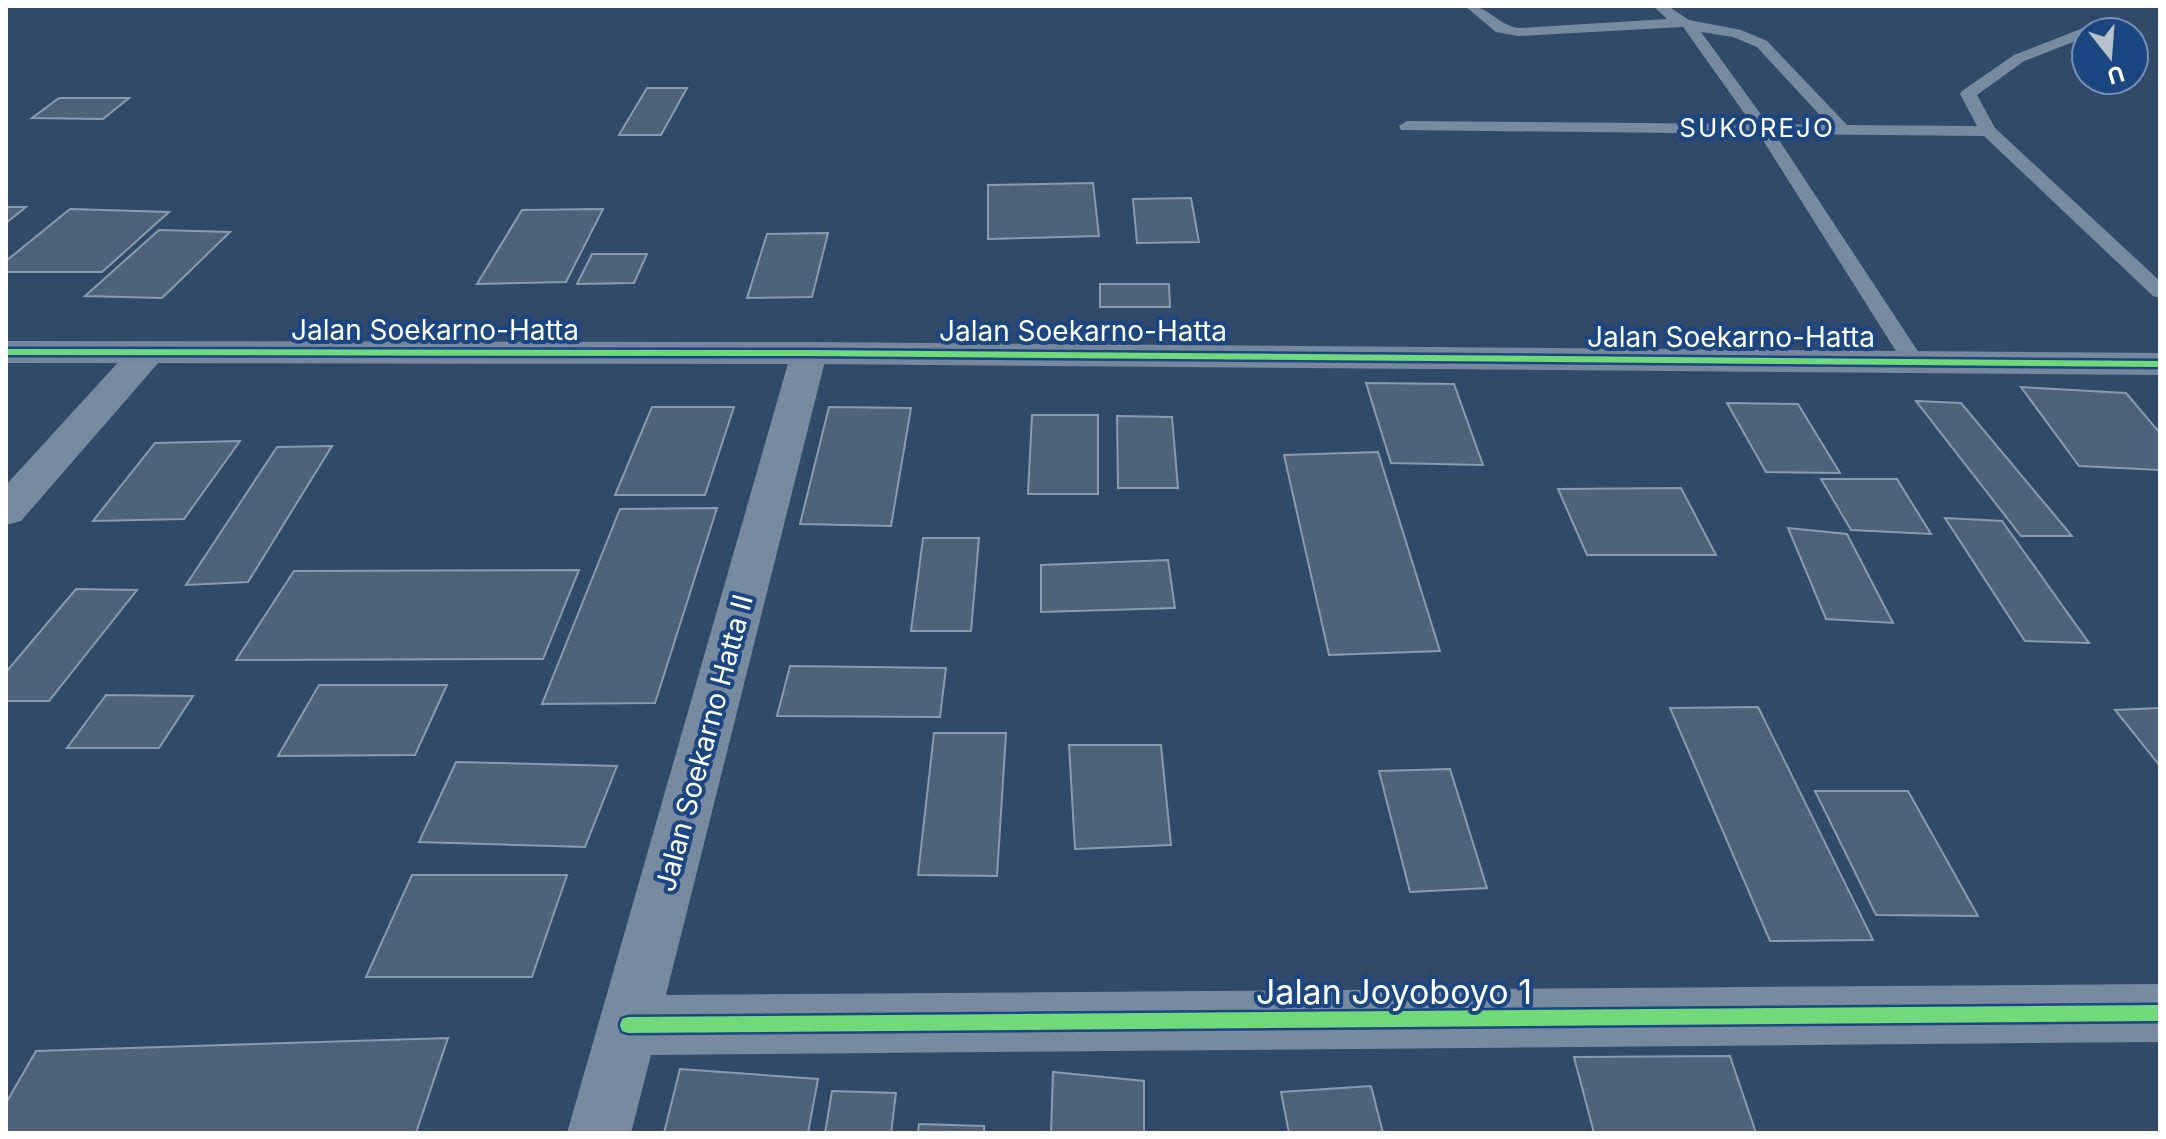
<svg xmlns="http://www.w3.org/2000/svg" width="2166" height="1139" font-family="Inter,sans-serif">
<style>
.building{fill:#4e627b;stroke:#8b9aaf;stroke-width:2}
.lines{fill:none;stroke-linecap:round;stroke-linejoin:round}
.lane{fill:#788aa0;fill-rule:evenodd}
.street{fill:#788aa0;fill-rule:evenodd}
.primary{fill:#76879e;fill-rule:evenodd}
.cycleway-casing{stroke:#1a4682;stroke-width:5}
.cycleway{fill:#71d979;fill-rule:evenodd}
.labels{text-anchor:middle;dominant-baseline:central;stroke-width:8;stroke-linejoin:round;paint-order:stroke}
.far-quarter-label{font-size:26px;letter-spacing:2px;fill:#fff;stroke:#1a4682}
.street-label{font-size:28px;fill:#fff;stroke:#1a4682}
.near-street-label{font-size:34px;fill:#fff;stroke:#1a4682}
</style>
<rect width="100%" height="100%" fill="#324a6a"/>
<path class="building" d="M647,88h40l-26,47h-42z
M59,98h70l-26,21 -71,-1z
M1093,183l6,53 -111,3v-54z
M1191,198l8,44 -62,1 -4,-44z
M6,207h20l-20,16z
M70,209l99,3 -67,60h-96v-11z
M603,209l-37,73 -89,2 45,-74z
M159,230l71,2 -68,66 -77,-2z
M828,233l-16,64 -65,1 20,-64z
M592,254h55l-13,29 -57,1z
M1100,284h69l1,23h-70z
M1366,383l88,1 29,81 -92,-2z
M2021,387l105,6 34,40v37l-81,-4z
M1916,401l45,2 111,133h-51z
M1727,403l71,1 42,69 -74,-1z
M652,407h82l-29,88h-90z
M829,407l82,1 -20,118 -91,-2z
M1032,415h66v79h-70z
M1117,416l55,1 6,71h-60z
M240,441l-56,78 -91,2 62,-78z
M332,446l-84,136 -62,3 91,-138z
M1378,452l62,199 -111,4 -45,-200z
M1821,479h76l34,55 -80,-4z
M1681,488l35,67h-129l-29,-66z
M717,508l-62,195 -113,1 78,-195z
M1945,518l57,3 87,122 -64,-2z
M1788,528l59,6 46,89 -67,-4z
M923,538h56l-8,93h-60z
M1168,560l7,48 -134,4v-47z
M579,570l-36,89 -307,1 58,-89z
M76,589l61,1 -88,111h-43v-29z
M790,666l156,2 -6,49 -163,-1z
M319,685h128l-32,70 -137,1z
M106,695l87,1 -34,52h-92z
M1758,707l115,233 -103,1 -100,-233z
M2160,708v58l-45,-56z
M934,733h72l-9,143 -79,-1z
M1069,745h92l10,100 -96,4z
M456,762l161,4 -32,81 -166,-5z
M1450,769l37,119 -77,4 -31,-121z
M1815,791h93l70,125 -102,-1z
M412,875h155l-35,102h-166z
M448,1038l-32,95h-410v-30l30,-52z
M1730,1056l26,77h-162l-20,-76z
M680,1069l138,10 -10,54h-144z
M1053,1072l91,9v52h-93z
M1371,1086l12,47h-94l-8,-41z
M832,1091l64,2 -5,40h-66z
M919,1124l65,2v7h-66z"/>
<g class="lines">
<path class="lane" d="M1465,6c27,0 28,17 53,22l149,-9 -14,-13h15l21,14 52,10 26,11 80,84 130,1 -17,-32 2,-3 52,-36 92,-36h10v6l-17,7h-13v5l-62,24 -47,34 18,33 165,153v17l-7,-2 -169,-160 -209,-2 150,228 -11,6 -8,-1 -147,-233 -358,-4 -2,-4 8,-5 345,3 -69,-97 -165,9 -22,-4zM1701,32l32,5 24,10 72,78 -61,-1z"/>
<path class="street" d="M809,342l13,3 5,8 -161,642 1494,-11v58l-1509,13 -20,78h-64l224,-780 5,-8z
M146,343l13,3 5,8 -5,8 -138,159 -15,4v-40l127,-139z"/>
<path class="primary" d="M6,341l803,1 1351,11v22l-1351,-11 -803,-1z"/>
<g class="cycleway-casing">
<path id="cycleway" d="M6,349l803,1 1351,11v6l-1351,-11 -803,-1z
M2160,1005v16l-1532,12 -6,-2 -2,-6 2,-6 6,-2z"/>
</g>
<use href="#cycleway" class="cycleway"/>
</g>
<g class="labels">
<g class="far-quarter-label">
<text x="1757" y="127">SUKOREJO</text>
</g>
<g class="street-label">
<text x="435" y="330">Jalan Soekarno-Hatta</text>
<text x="1083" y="331">Jalan Soekarno-Hatta</text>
<text x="1731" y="337">Jalan Soekarno-Hatta</text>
<text transform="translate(704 743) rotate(-75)">Jalan Soekarno Hatta II</text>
</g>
<g class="near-street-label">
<text x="1394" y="991">Jalan Joyoboyo 1</text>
</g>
</g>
<rect width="2166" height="1139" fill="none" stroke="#ffffff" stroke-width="16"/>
<g transform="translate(2110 56) rotate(163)"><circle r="38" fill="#1a4682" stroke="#7690b4" stroke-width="2"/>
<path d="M0-6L14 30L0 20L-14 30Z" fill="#b7c0cb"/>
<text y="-12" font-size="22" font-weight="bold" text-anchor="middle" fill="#ffffff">U</text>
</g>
</svg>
